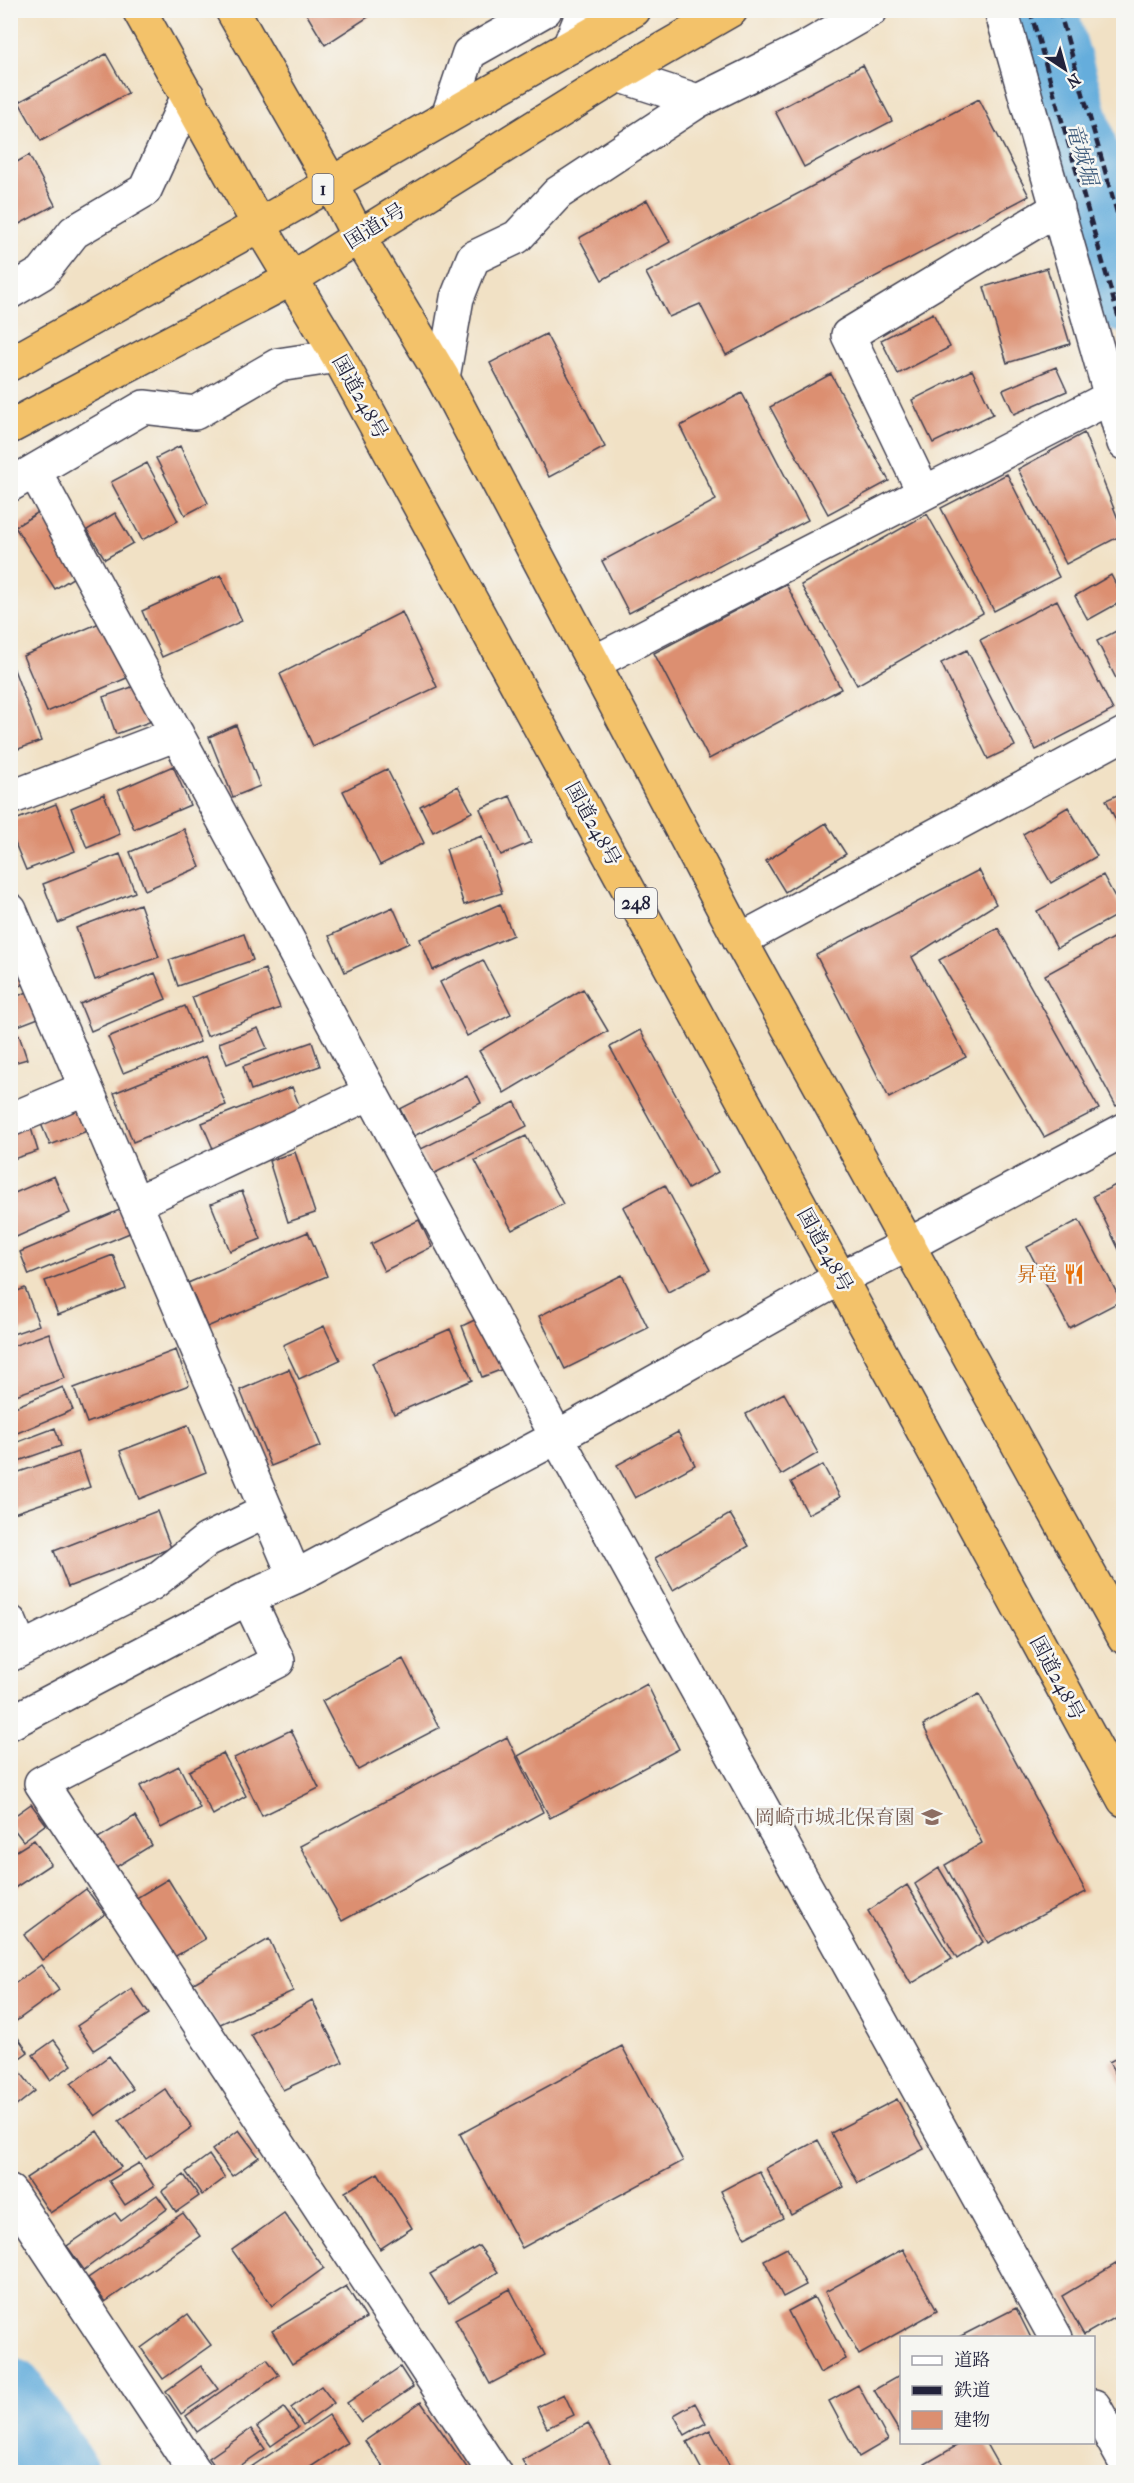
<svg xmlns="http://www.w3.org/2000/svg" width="1134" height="2483" font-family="'IM FELL French Canon','Noto Serif JP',serif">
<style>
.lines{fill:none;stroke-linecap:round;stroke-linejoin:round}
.river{stroke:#65addc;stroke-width:72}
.building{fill:#dc8f71}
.minor-casing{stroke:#413f50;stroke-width:36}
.highway-casing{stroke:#413f50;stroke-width:36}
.minor{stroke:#fff;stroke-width:33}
.highway{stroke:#f3c26a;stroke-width:33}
.rail{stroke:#22223b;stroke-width:4.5;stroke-dasharray:9 4.5;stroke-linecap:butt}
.labels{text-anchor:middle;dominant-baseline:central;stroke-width:5;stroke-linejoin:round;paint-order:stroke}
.shield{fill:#f6f6f2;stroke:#626272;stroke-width:1.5}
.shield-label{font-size:18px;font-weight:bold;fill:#22223b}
.street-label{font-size:20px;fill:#22223b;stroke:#f6f6f2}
.food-label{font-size:20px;fill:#c56008;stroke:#f6f6f2;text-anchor:end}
.education-label{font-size:20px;fill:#785e54;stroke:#f6f6f2;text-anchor:end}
.water-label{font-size:21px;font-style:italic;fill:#3d5a7b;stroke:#f6f6f2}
</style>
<rect width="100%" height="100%" fill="#f6f6f2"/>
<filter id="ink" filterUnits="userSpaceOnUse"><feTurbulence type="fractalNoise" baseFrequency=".0167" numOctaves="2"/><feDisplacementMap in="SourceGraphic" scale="12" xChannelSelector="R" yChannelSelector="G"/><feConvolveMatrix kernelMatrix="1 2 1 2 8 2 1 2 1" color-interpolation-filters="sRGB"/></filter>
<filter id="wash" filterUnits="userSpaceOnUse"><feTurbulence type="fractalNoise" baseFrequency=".008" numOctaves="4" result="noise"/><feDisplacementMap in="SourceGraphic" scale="24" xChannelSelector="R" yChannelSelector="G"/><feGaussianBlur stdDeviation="1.35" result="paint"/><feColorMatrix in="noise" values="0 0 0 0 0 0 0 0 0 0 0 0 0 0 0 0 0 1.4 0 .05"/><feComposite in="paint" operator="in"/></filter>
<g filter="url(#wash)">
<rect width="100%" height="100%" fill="#f1e1c5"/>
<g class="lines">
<path class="river" d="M1041,10l83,287
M10,2394l52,78"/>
</g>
<g id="blocks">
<path class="building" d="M304,10h75l-54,35z
M106,54l22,39 -87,48 -22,-39z
M863,65l29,56 -88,46 -29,-56z
M979,99l50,97 -303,159 -26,-51 -31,13 -23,-44z
M29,155l26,50 -45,24v-63z
M647,200l23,42 -68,38 -23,-42z
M1047,268l23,76 -63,19 -23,-76z
M933,313l17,34 -52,27 -17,-34z
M546,334l59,113 -56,30 -59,-114z
M1056,367l11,24 -53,23 -11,-24z
M972,370l21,44 -60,29 -21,-43z
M831,374l58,107 -61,33 -58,-107z
M742,393l66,127 -179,93 -27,-52 114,-61 -36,-74z
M1084,433l40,101 -58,30 -48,-95z
M180,446l28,57 -23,12 -29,-57z
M147,463l31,58 -36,19 -31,-58z
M1007,474l52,103 -65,34 -53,-103z
M40,511l41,62 -26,16 -40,-62z
M115,513l18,30 -28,16 -18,-29z
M927,514l56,99 -126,72 -56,-100z
M221,575l21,46 -80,36 -20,-46z
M1111,575l13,25 -36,20 -13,-24z
M786,584l55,105 -132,70 -55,-106z
M1057,600l56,110 -77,40 -56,-110z
M402,612l35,75 -124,59 -33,-72z
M104,621l25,56 -82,35 -24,-56z
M1124,627v67l-27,-53z
M967,650l48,96 -27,13 -47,-96z
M10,659l31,82 -31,11z
M138,685l14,36 -36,13 -13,-37z
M236,725l24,61 -27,11 -24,-60z
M173,766l17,39 -56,24 -16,-39z
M387,769l37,74 -44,22 -37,-74z
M458,786l14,26 -39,20 -13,-26z
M1124,792v44l-18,-36z
M104,794l16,40 -33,14 -16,-40z
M510,796l21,46 -30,13 -21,-46z
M56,804l19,47 -49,19 -16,-39v-9z
M1068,807l29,49 -46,27 -28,-49z
M826,823l20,31 -61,38 -19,-31z
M184,829l16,38 -55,23 -15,-38z
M482,836l20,57 -38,12 -18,-56z
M120,854l15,38 -77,31 -15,-39z
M979,870l17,34 -84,53 54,100 -77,41 -73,-143z
M1103,875l20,37 -66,36 -20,-37z
M140,904l19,53 -64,23 -19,-52z
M500,904l13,31 -80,35 -13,-31z
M393,907l16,36 -64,29 -16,-36z
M998,928l101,181 -55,28 -105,-177z
M244,934l9,26 -75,26 -9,-26z
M1120,934l4,7v161l-8,4 -71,-131z
M10,952l19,30 -19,8z
M483,960l28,54 -44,22 -27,-54z
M265,969l15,39 -73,28 -15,-39z
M155,973l11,26 -75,32 -11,-27z
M583,989l25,42 -104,62 -25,-42z
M30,991l11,26 -31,12v-30z
M185,1006l15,36 -77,31 -15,-36z
M258,1028l9,20 -40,16 -8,-21z
M640,1030l78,142 -30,17 -78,-142z
M19,1035l8,24 -17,5v-26z
M312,1042l8,24 -69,24 -8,-24z
M206,1056l20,49 -93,37 -19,-49z
M467,1075l14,28 -67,33 -14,-27z
M292,1087l11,28 -89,36 -12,-28z
M515,1102l12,24 -96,49 -12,-25z
M76,1105l11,26 -37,14 -11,-26z
M30,1125l8,26 -28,9v-28z
M526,1136l37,68 -51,26 -37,-70z
M295,1152l20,61 -27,9 -19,-61z
M54,1176l16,37 -56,25 -4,-8v-35z
M1124,1181v79l-31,-64z
M665,1185l45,85 -42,22 -45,-85z
M242,1191l19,48 -31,12 -19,-47z
M122,1209l10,23 -103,43 -9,-23z
M419,1220l13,27 -48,24 -13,-27z
M1079,1220l42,81 -52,27 -42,-81z
M308,1232l19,44 -120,51 -19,-44z
M113,1255l13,34 -68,26 -13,-34z
M622,1275l26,53 -83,41 -26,-53z
M25,1288l14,37 -29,10v-41z
M481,1317l22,52 -21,8 -20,-51z
M324,1326l16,34 -41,19 -16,-34z
M450,1329l22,51 -78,34 -22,-51z
M49,1333l16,45 -55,19v-50z
M176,1350l13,35 -102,38 -13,-35z
M289,1369l32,77 -50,20 -31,-76z
M63,1387l10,23 -63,26v-27z
M784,1393l34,60 -37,22 -35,-61z
M188,1425l18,47 -67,27 -19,-48z
M55,1428l6,18 -51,18v-19z
M678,1432l17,33 -60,33 -18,-33z
M78,1452l12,35 -76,26 -4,-12v-26z
M823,1465l17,32 -32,17 -17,-32z
M157,1511l14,37 -103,39 -14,-36z
M730,1514l19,32 -76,44 -18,-32z
M403,1659l36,69 -81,42 -36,-69z
M647,1684l32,65 -129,69 -32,-62z
M979,1694l107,198 -98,51 -43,-78 37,-22 -59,-118z
M291,1730l28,58 -57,28 -28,-58z
M507,1737l36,75 -201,109 -42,-75z
M223,1753l23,43 -33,19 -24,-44z
M179,1766l21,42 -39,20 -21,-42z
M31,1804l15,20 -23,17 -13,-17v-5z
M135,1816l17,29 -36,22 -18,-29z
M34,1840l17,24 -41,27v-36z
M939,1868l44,74 -26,17 -42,-75z
M168,1879l37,60 -36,21 -36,-60z
M907,1885l45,74 -41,25 -43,-73z
M86,1889l19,25 -63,46 -18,-25z
M269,1939l24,52 -75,34 -26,-41z
M41,1965l18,25 -47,34 -2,-37z
M132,1989l17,25 -55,36 -17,-24z
M312,2000l31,62 -60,28 -32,-55z
M16,2035l12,17 -18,13v-26z
M54,2040l18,25 -22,15 -17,-25z
M622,2046l61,115 -161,87 -62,-114z
M1124,2054v35l-15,-27z
M109,2056l24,33 -38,27 -24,-32z
M18,2069l17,22 -25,20v-36z
M165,2089l27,38 -46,32 -27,-38z
M897,2099l27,50 -66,34 -27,-50z
M239,2130l20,27 -27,19 -20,-26z
M97,2131l24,36 -71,46 -24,-35z
M818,2140l26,47 -53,28 -25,-47z
M209,2155l16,23 -23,17 -16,-23z
M139,2163l15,23 -29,19 -16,-24z
M759,2171l24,47 -38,20 -24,-47z
M378,2173l34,55 -32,21 -35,-57z
M184,2175l15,21 -23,16 -14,-21z
M157,2195l10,14 -83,61 -17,-24 48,-33 6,8z
M183,2213l17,23 -95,66 -17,-24z
M284,2213l40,55 -52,38 -40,-56z
M479,2246l19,26 -49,31 -19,-29z
M787,2248l19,37 -23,12 -19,-37z
M903,2249l34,62 -78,44 -34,-63z
M1124,2259v53l-40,23 -22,-39z
M346,2286l20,32 -74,46 -20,-33z
M510,2289l35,66 -55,29 -35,-65z
M814,2297l32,62 -26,14 -32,-62z
M1016,2308l15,30h-74z
M188,2314l23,31 -48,34 -22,-31z
M267,2359l12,16 -82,57 -11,-16z
M201,2366l17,23 -37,25 -15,-23z
M400,2367l13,20 -52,35 -14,-19z
M902,2374v62l-28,-46z
M858,2385l30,55 -29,17 -30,-56z
M321,2386l13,17 -31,22 -12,-17z
M564,2394l10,21 -27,13 -10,-21z
M421,2402l49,70h-83l-22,-31z
M695,2403l11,20 -21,12 -11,-20z
M284,2408l14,19 -27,19 -14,-19z
M329,2415l18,28 -44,29h-57l-1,-1z
M588,2423l27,49h-86l-7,-12z
M251,2429l14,20 -34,23h-12l-10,-14z
M710,2430l23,42h-30l-16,-30z
M963,2442h22l17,30h-72l-5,-8z"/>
</g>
</g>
<g filter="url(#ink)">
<use href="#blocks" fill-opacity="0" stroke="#413f50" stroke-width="1.5"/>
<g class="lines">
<g class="minor-casing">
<path id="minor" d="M1001,10l123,433
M569,47l15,-37
M618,75l80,26
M448,116l21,-63 76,-43
M10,292l32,-19 32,-41 71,-42 43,-94
M443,378l14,-80 16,-40 44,-21 41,-44 140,-92 107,-53 66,-38
M35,472l522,965 499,901
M10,485l134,-78 51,6 83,-48 60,-9
M924,493l-76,-158 210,-127
M593,663l518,-266
M10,798l167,-64
M10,910l285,667
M740,940l384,-206
M10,1120l76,-32
M136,1203l234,-110
M248,1598l30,63 -237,122 453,689
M10,1622l11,27
M10,1655l141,-71 56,-44 60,-29
M10,1723l238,-125 47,-21 262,-140 283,-159 68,-33 216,-115
M10,2192l185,280
M1094,2406l30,54"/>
</g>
<g class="highway-casing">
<path id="highway" d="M139,10l120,215 79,131 786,1444
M232,10l99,173 27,53 85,142 297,562 384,697
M10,364l249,-139 375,-215
M10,427l281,-148 327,-204 113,-65"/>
</g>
<use href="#minor" class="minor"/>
<use href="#highway" class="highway"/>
<path class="rail" d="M1030,10l94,326
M1059,10l65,227"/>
</g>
</g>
<defs>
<g id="restaurant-bare" transform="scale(1.62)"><path d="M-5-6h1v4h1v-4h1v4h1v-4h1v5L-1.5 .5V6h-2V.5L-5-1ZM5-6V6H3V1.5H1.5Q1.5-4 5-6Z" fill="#e8710a" stroke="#f6f6f2" stroke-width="2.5" paint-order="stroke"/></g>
<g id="school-bare" transform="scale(1.62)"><path d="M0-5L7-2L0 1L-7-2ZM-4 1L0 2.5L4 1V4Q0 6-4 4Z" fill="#8d6e63" stroke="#f6f6f2" stroke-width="2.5" paint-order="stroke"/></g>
</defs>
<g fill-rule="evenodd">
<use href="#restaurant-bare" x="1074" y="1274"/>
<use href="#school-bare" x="932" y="1817"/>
</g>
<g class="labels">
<g class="shield">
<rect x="312.5" y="174" width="21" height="30" rx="4.5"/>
<rect x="615" y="888" width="42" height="30" rx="4.5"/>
</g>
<g class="shield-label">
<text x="323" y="189">1</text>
<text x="636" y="903">248</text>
</g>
<g class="street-label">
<text transform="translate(375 226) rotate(-32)">国道1号</text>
<text transform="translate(360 397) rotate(61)">国道248号</text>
<text transform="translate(593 824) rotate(61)">国道248号</text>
<text transform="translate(825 1250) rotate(61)">国道248号</text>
<text transform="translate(1057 1678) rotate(62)">国道248号</text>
</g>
<g class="food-label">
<text x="1057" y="1274">昇竜</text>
</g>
<g class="education-label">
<text x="915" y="1817">岡崎市城北保育園</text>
</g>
<g class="water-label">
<text transform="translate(1082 154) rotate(74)">竜城堀</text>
</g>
</g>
<rect width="1134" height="2483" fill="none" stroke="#f6f6f2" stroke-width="36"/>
<rect x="900" y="2336" width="195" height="108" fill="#f6f6f2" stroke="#a1a1a9" stroke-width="1.5"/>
<rect x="912" y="2356" width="30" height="9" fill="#ffffff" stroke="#a1a1a9" stroke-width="1.5"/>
<text x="954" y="2366" font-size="18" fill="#22223b">道路</text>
<rect x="912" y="2386" width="30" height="9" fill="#22223b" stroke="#a1a1a9" stroke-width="1.5"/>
<text x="954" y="2396" font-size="18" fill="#22223b">鉄道</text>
<rect x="912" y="2411" width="30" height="18" fill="#dc8f71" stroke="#a1a1a9" stroke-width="1.5"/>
<text x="954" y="2426" font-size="18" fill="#22223b">建物</text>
<g transform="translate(1065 69) rotate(144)" stroke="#f6f6f2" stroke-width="4.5" paint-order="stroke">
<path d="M0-4.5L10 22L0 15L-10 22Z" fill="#22223b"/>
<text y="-9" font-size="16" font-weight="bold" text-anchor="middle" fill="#22223b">N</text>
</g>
</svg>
